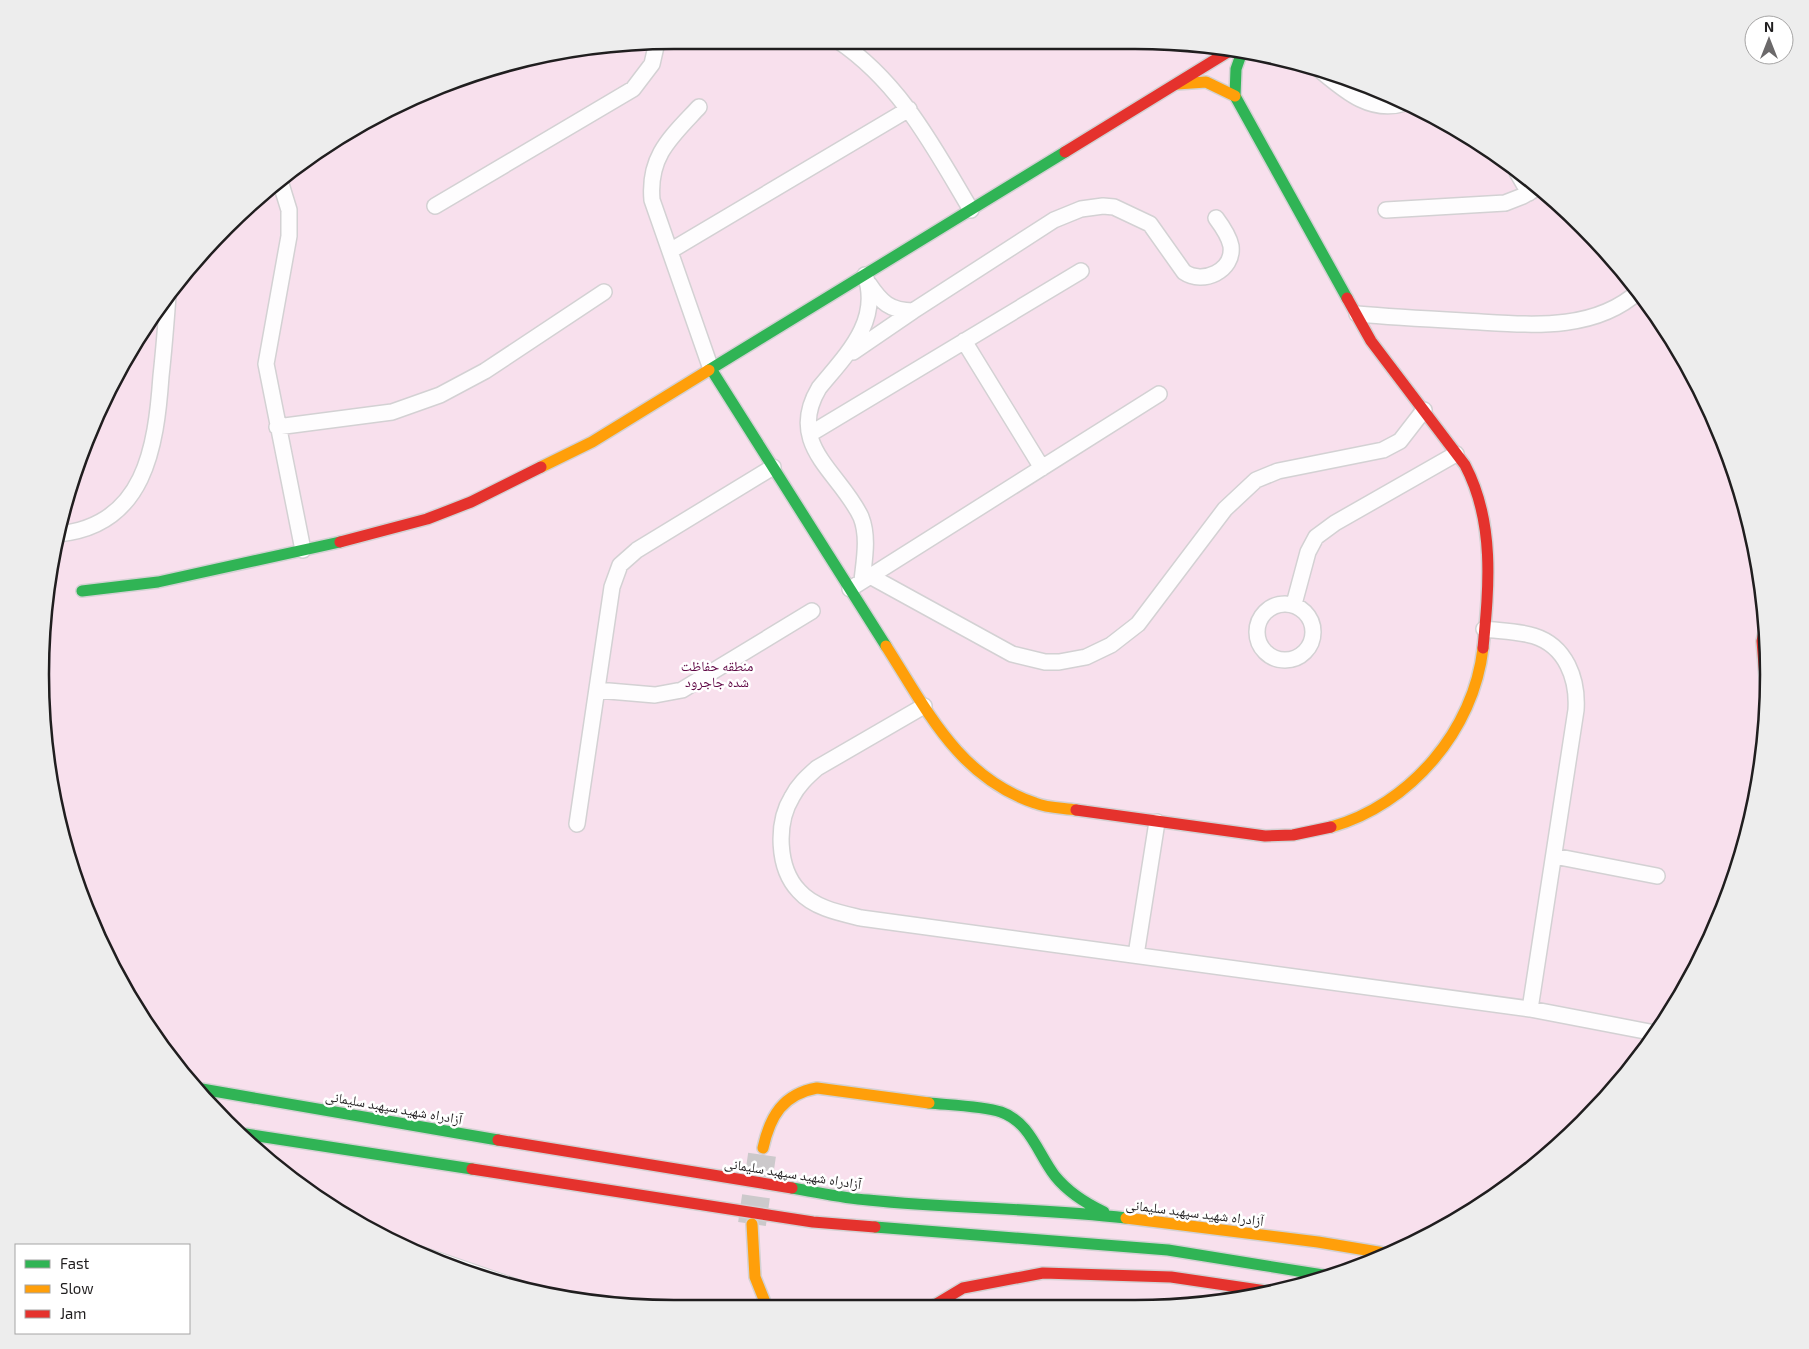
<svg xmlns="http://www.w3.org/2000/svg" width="1809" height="1349" font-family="'Exo 2','Noto Naskh Arabic',sans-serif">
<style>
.park{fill:#f8e0ed}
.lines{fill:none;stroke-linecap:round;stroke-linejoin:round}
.highway-tunnel{stroke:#ccc9cb;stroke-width:28;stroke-dasharray:28 14;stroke-linecap:butt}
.lane-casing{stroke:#d3d1d3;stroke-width:10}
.street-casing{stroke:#d3d1d3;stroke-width:18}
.fast-casing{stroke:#d3d1d3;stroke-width:14}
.slow-casing{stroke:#d3d1d3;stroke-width:14}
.jam-casing{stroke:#d3d1d3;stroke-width:14}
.lane{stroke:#fefdfe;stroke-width:8}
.street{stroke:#fefdfe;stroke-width:15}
.fast{stroke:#30b455;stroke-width:11}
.slow{stroke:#ff9f0a;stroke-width:11}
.jam{stroke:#e5322d;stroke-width:11}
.labels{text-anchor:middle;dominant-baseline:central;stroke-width:5;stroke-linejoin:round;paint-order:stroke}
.park-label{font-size:14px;fill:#600845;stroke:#fff}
.street-label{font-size:14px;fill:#201e1f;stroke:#fff}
.rim{fill:none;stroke:#201e1f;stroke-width:2.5}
</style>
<rect width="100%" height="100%" fill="#f7f4f6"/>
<path class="park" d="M675,40l501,1 122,21 80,26 109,59 96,79 55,62 66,106 43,117 21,122 -4,125 -29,121 -51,113 -73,101 -90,85 -143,83 -160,43 -585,4 -123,-21 -152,-63 -102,-72 -85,-91 -83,-144 -26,-79 -21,-122 11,-165 54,-157 41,-72 79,-96 131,-101 153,-63z"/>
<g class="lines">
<path class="highway-tunnel" d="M752,1224l11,-76"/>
<g class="lane-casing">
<path id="lane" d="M414,1248l119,41 2,2"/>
</g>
<g class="street-casing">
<path id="street" d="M837,40c63,42 96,106 134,170
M1320,70c25,21 51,44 85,33
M699,107c-28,30 -51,49 -47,93l59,169
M1517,172l12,21
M281,184l8,26v26l-23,128 37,186
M435,206l198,-117 19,-25 5,-22
M1386,210l119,-7 18,-7 14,-8
M670,251l239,-142
M913,311l141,-91 27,-11 22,-3 11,1 36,17 34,48c19,13 50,-1 47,-26 -2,-10 -9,-20 -15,-28
M1357,314c35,3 71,5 107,7 59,3 128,13 175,-30
M964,341l78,127
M853,352l60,-41c-23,0 -32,-9 -44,-27
M277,427l115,-15 48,-17 45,-24 119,-79
M810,434l271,-163
M58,534c87,-8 98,-87 103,-158 3,-27 5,-53 7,-80
M870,576l142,78 33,8h14l27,-5 25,-12 27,-21 87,-115 31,-29 22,-9 105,-21 17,-9 24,-31
M862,581c2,-20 7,-44 -1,-64 -21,-45 -76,-72 -42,-129 26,-32 63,-67 46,-113
M850,589l309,-195
M1257 632a28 28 0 1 1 56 0a28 28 0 1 1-56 0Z
M1294,604l14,-52 8,-15 19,-14 121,-69
M1484,629c16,2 35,2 50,7 32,10 44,43 42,74l-46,299
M597,690l58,5 27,-5 130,-79
M924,706l-107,62c-10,9 -19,17 -25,29 -16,26 -15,71 7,94 15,17 41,22 62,27l669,91 125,24
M577,824l35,-237 8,-22 17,-15 136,-83
M1554,856l103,20
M1136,955l21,-133"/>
</g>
<g class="fast-casing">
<path id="fast" d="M1242,52l-6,17 -1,27 112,202
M711,369l175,277
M709,370l356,-218
M82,591l76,-9 182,-40
M196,1088l302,52
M929,1103c20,2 53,3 72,9 29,10 37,42 54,64 13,16 30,27 49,36
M239,1133l233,36
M792,1188c25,4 50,10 76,12 86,9 172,8 258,18
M875,1227l293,23 155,25"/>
</g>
<g class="slow-casing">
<path id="slow" d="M1177,84l29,-2 29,14
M541,467l51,-25 117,-72
M886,646c41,64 72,131 149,157 12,5 28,5 41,7
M1331,827c79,-22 143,-97 152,-179
M763,1148c7,-32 20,-54 54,-60l112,15
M1126,1218l192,24 72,12
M752,1224l3,53 12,30"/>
</g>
<g class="jam-casing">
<path id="jam" d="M1065,152l166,-102
M1347,298l24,43 94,124c30,57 24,121 18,183
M340,542l87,-23 44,-17 70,-35
M1766,624l-4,17 4,48
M1076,810l189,26 28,-1 38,-8
M498,1140l294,48
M472,1169l341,53 62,5
M933,1306l30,-18 80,-15 128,4 95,14"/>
</g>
<use href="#lane" class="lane"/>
<use href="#street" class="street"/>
<use href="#fast" class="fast"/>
<use href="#slow" class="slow"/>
<use href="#jam" class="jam"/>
</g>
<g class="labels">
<g class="park-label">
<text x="717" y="665">منطقه حفاظت<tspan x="717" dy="16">شده جاجرود</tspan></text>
</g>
<g class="street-label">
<text transform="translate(394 1107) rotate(10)">آزادراه شهید سپهبد سلیمانی</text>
<text transform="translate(793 1173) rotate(9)">آزادراه شهید سپهبد سلیمانی</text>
<text transform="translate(1195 1212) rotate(7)">آزادراه شهید سپهبد سلیمانی</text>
</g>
</g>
<path d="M0 0H1809V1349H0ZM674 49H1135A625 625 0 0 1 1760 674V675A625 625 0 0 1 1135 1300H674A625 625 0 0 1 49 675V674A625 625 0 0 1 674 49Z" fill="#ededed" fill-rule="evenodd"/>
<path class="rim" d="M674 49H1135A625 625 0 0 1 1760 674V675A625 625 0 0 1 1135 1300H674A625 625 0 0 1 49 675V674A625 625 0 0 1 674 49Z"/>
<rect x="15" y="1244" width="175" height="90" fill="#ffffff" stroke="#a6a5a5"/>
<rect x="25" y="1260" width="25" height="8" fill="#30b455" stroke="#a6a5a5"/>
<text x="60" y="1269" font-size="15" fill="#201e1f">Fast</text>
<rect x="25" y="1285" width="25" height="8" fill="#ff9f0a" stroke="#a6a5a5"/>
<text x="60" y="1294" font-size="15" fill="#201e1f">Slow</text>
<rect x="25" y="1310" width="25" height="8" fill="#e5322d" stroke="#a6a5a5"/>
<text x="60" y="1319" font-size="15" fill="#201e1f">Jam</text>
<g transform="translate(1769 40)"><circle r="24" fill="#ffffff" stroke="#a6a5a5"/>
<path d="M0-4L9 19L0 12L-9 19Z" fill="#6b696a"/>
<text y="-8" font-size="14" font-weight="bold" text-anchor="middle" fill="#201e1f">N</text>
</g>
</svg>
